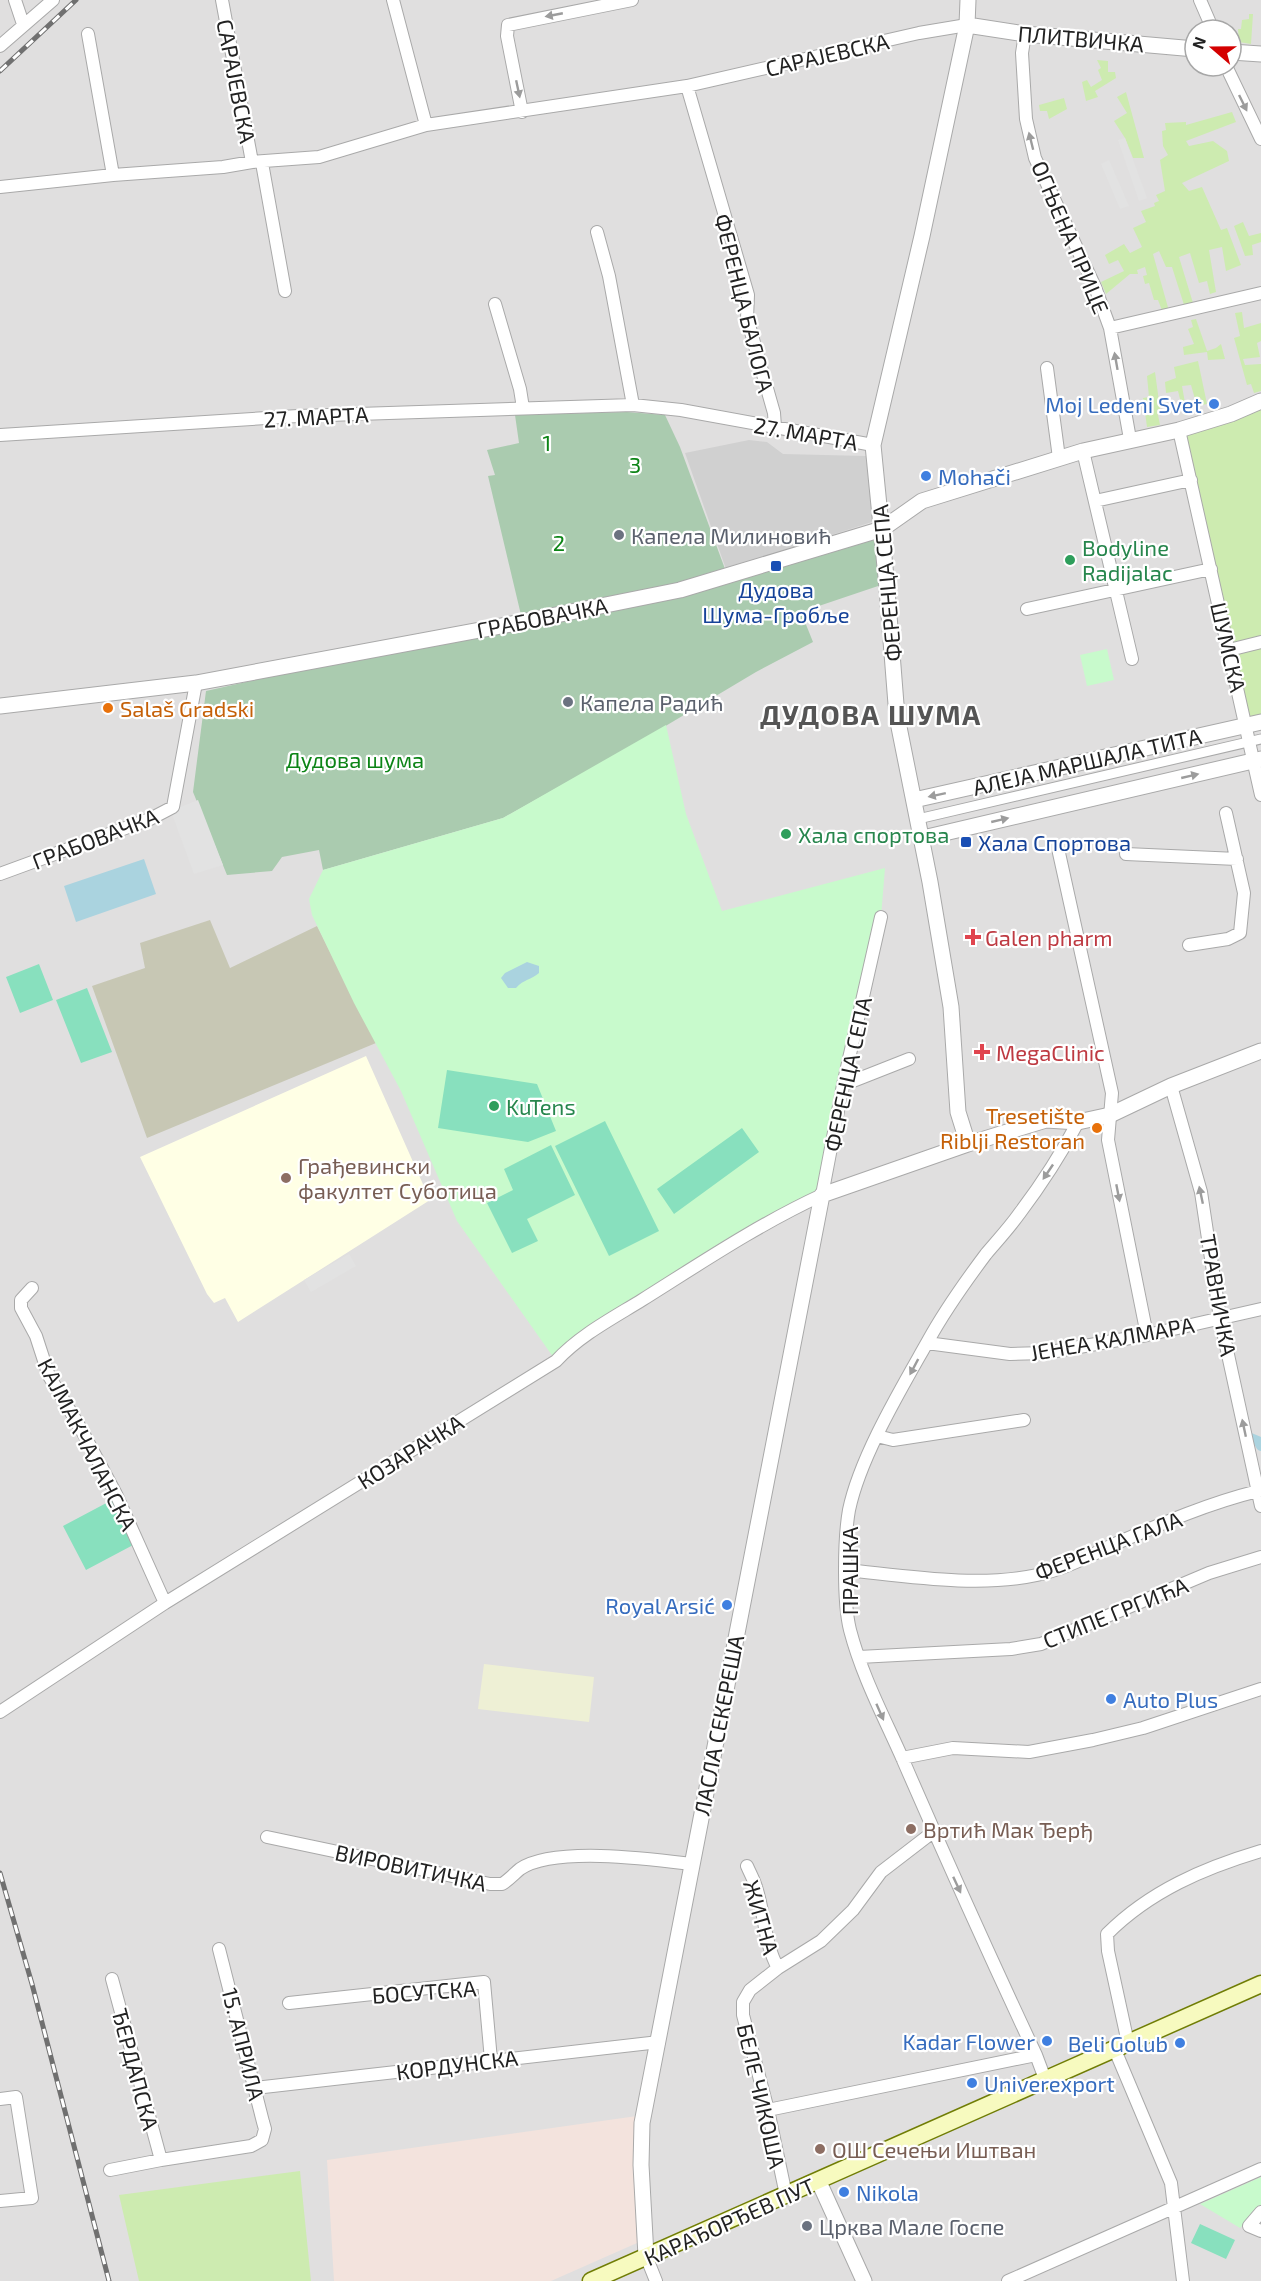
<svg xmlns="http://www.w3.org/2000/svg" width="1261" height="2281" font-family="'Exo 2',sans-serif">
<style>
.residential{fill:#e0dfdf;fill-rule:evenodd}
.education{fill:#ffffe5}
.religious{fill:#d0d0d0}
.military{fill:#f3e3dd}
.construction{fill:#c7c7b4}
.farmland{fill:#eef0d5}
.grass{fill:#cdebb0}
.cemetery{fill:#aacbaf}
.park{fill:#c8facc}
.pitch{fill:#88e0be}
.parking{fill:#e2e2e2}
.water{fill:#aad3df}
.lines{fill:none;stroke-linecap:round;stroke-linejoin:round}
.canal{stroke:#aad3df;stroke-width:10}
.pedestrian-casing{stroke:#a9a9a9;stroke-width:11}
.minor-casing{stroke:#a9a9a9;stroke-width:14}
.tertiary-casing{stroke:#a9a9a9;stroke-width:17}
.secondary-casing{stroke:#707d05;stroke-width:19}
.pedestrian{stroke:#fff;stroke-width:9}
.minor{stroke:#fff;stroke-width:12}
.tertiary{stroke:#fff;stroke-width:15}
.secondary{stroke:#f7fabf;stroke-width:16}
.rail-casing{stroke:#707070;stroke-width:5}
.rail{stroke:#fff;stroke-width:3;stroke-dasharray:9;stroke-linecap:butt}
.oneway{fill:#9c9c9c}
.shop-dot{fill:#3f7fe0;stroke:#fff;stroke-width:2}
.worship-dot{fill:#6b7280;stroke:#fff;stroke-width:2}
.leisure-dot{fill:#2e9e5b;stroke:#fff;stroke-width:2}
.transit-dot{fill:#1a4fb4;stroke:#fff;stroke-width:2}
.food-dot{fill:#e8710a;stroke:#fff;stroke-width:2}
.health-dot{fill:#e0444e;stroke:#fff;stroke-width:2}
.education-dot{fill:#8d6e63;stroke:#fff;stroke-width:2}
.labels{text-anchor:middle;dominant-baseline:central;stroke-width:4.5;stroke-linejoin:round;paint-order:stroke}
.street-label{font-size:22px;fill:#222;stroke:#fff}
.shop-label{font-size:22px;fill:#366cbe;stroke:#fff;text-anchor:end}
.park-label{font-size:22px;fill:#0c8416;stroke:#fff}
.worship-label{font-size:22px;fill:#5b616d;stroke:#fff;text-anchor:start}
.leisure-label{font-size:22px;fill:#27864d;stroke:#fff;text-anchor:start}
.transit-label{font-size:22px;fill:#164399;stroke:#fff}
.food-label{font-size:22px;fill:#c56008;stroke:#fff;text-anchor:start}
.health-label{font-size:22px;fill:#be3a42;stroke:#fff;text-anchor:start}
.education-label{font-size:22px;fill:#785e54;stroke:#fff;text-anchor:start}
.district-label{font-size:28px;font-weight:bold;letter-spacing:1.5px;fill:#555;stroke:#fff}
</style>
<rect width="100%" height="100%" fill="#f2efe9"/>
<path class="residential" d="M0,0h1261v2281h-1261zM1195,30h36v36h-36z"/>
<path class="education" d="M366,1056l64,144 -192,122 -13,-24 -11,5 -7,-9 -67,-137z"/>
<path class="religious" d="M749,440l18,2 16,12 83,2 9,65 -149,48 -41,-116z"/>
<path class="military" d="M637,2116l-4,42 4,85 -86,38h-217l-7,-121z"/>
<path class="construction" d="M210,920l20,48 87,-42 59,117 -229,95 -55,-152 53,-18 -5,-25z"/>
<path class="farmland" d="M484,1664l110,13 -5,45 -111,-13z"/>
<path class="grass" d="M1249,14h4l-2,30 -12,-2 -1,-13h3l1,-9 7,-1z
M1097,60l11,1v11h7l1,6 -21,13 3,6 -12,4 -4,-19 5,-2 4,7 11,-7 -4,-10 3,-2z
M1126,92l18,66h-11l-8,-20 -11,-17 13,-8 -10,-16z
M1064,98l3,11 -18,10 -2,-8h-7l-1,-6z
M1232,112l4,10 -50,19 3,5 24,-5 14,10 2,10 -47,22 7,8 13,-4 19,43 6,-2 14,37 -15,6 -4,-24 -13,3 7,42 -6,2 -3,-13 -8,2 -9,-30 -11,4 14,46 -8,5 -13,-41h-6l-7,-16 -6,3 16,57 -6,2 -5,-13h-4l-5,-17 -4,1 -2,-8 4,-1 -2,-8 -8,3 1,4h-8l-24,20 -5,-12 23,-11 -6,-11 -9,4 -4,-9 19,-11 6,9 12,-6 -9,-19 13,-6 -5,-11 14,-5 -1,-3 5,-2 -3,-6 9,-4 -5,-31 8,-5 -5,-9 -1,-15 4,-1 -1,-7 21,-1v3z
M1243,222l6,14 12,-3v9l-9,3 1,10 -8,1 -11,-30z
M1242,312l2,16 17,-5v18l-4,2 3,14 -17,2 2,6 16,-1v27l-7,2 -3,-9 -4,1 -13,-47 6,-2 -5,-23z
M1196,319l11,32 9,-3 5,-4 4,15 -17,1 -1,-8 -23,3 -1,-8 11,-3 -6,-15 5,-2 -2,-7z
M1198,361l9,43 -5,1 -1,-7 -6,1 -4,-14 -9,1 5,28 -3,1 -6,-24 -12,2 -1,-11 11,-4 -2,-11z
M1155,372l5,37 -3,1 3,15 -13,2 -4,-29 6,-1 -2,-21z
M1261,403v312l-11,7 -68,-291z
M300,2171l11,110h-172l-20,-86z"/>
<path class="cemetery" d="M627,412l38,3 15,32 45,122 -49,15 -155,31 -33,-139 7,-1 -8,-25 32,-7 -4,-28z
M878,535l9,48 -86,29 12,30 -57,30 -129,77 -124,69 -180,52 -4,-20 -37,7 -10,14 -45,4 -34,-83 13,-101 107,-24 183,-35z"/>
<path class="park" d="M1107,649l7,31 -27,6 -7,-31z
M666,725l20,89 36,97 163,-43 -4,49 -59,278 -32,14 -234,152 -99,-140 -56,-130 -47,-88 -42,-88 -3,-16 14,-29 180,-52z
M1261,2177v28l-21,23 -40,-24z"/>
<path class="pitch" d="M39,964l14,36 -33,13 -14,-36z
M87,988l25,64 -31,11 -25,-63z
M447,1070l90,14 19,47 -28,11 -90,-14z
M605,1121l54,110 -50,25 -54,-110z
M742,1128l17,24 -85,62 -17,-25z
M551,1145l24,50 -48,24 11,22 -26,12 -25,-50 26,-13 -9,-21z
M112,1500l23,44 -49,26 -23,-44z
M1200,2224l35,16 -9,19 -35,-16z"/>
<path class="parking" d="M1125,138l22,60 -8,3 -21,-61z
M1109,160l20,46 -9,3 -19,-45z
M198,800l25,65 -29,9 -23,-63z
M349,1254l7,12 -45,26 -7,-12z"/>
<path class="water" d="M144,859l12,35 -80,28 -12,-36z
M527,962l12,4v7c-8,7 -15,6 -23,15h-8l-7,-10 4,-5z"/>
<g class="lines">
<path class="canal" d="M1246,1436l12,5 3,5"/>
<g class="pedestrian-casing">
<path id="pedestrian" d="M918,819l343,-80"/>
</g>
<g class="minor-casing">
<path id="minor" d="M15,0l8,24
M222,0l30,162
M393,0l33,125
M1200,0l13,30
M88,34l25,141
M1025,34l-3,19 4,66 9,39 60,129 15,41 20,111
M0,46l53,-46
M1226,66l35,73
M687,86l61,209 -1,23 27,95 1,14
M522,112l-15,-76 1,-11 124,-25
M262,163l23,128
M0,187l113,-12 110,-8 29,-5 67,-5 107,-32 261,-39 232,-53 48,-8
M597,232l12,44 24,129
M495,304l25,85 3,19
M1110,328l151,-35
M1047,368l12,90
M1179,430l82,365
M0,435l298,-19 335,-11 48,5 192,35
M1083,451l49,208
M1095,501l96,-21
M1027,609l184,-40
M1229,650l32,-8
M1059,853l53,240 -4,47 39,195
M1126,854l111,5
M0,874l150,-55 23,-12 23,-124
M1189,945l39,-6 12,-6 4,-40 -18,-80
M843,1085l66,-26
M1171,1086l30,106 19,126 41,188
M32,1288l-11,12v8l15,28 13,40 32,53 35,65 49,109
M927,1343l83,11 35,-1 102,-18 114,-26
M877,1436l16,4 131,-20
M846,1570c60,6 132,18 191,5 28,-6 54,-20 80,-32 46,-20 92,-40 141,-52
M859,1657l152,-8 30,-5 168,-71 52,-16
M0,1712l165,-109 391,-242c24,-26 57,-43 86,-61 59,-37 117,-76 180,-105l21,-110 38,-168
M902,1758l51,-10 76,4 64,-12 50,-12 118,-39
M267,1837l223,47h12c7,-4 12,-10 18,-15 34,-23 131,-10 171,-5
M747,1866c3,7 7,14 9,21 9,27 8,56 22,81
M112,1979l49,181
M289,2003l195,-21 7,78
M1128,2043l-20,-92 -1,-17c43,-43 97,-66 154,-83
M1115,2050l56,133 12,98
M1045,2079l-9,-24c-46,-98 -90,-196 -133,-295 -19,-43 -41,-84 -53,-130 -7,-28 -6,-92 -1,-120 11,-53 52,-121 79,-169 17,-31 37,-59 58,-87 11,-13 23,-26 33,-40 22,-29 42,-60 59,-92
M255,2088l404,-46
M0,2099l16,-2 16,101 -32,3
M768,2110l268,-55
M110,2170l51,-10 90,-14 11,-6 3,-11 -2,-7 -44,-173
M786,2195l-18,-85 -25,-95v-13l7,-12 28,-22 43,-27 32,-31 28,-38 52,-40
M1261,2212l-12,14 12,5
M646,2256l10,25
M1008,2281l253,-112"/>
</g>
<g class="tertiary-casing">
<path id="tertiary" d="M967,25l58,9 170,15
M1231,52l30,2
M0,706l196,-23 300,-56 184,-37 202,-61 40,-28 161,-50 96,-21 52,-16 30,-13
M914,800l347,-78
M923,838l338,-79
M968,1144l-10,-32 -7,-105 -21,-125 -33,-165 -11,-140 -13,-132 49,-209 45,-211 1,-25
M819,2182l45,99
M646,2256l-5,-91 1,-42 180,-928 146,-51 78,-24 32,2 32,-7 61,-29 90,-35"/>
</g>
<g class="secondary-casing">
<path id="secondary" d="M591,2281l670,-297"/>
</g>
<use href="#pedestrian" class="pedestrian"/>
<use href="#minor" class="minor"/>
<use href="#tertiary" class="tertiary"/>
<use href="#secondary" class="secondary"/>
<g class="rail-casing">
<path id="rail" d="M0,71l76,-71
M0,1873l32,111 77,297"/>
</g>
<use href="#rail" class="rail"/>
</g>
<defs><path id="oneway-solid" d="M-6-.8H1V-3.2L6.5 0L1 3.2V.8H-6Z" transform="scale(1.5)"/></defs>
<g class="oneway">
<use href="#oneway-solid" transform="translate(554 15) rotate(169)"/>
<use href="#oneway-solid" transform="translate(518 89) rotate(78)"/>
<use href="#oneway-solid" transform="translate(1243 103) rotate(64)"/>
<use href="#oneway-solid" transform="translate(1031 141) rotate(-104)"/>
<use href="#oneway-solid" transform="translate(1116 361) rotate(-100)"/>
<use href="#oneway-solid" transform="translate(1190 776) rotate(-13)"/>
<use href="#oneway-solid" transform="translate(937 795) rotate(168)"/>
<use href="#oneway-solid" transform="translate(1000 820) rotate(-13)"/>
<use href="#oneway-solid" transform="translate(1048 1172) rotate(124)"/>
<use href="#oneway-solid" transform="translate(1118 1193) rotate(79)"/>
<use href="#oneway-solid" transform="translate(1201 1195) rotate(-102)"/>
<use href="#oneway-solid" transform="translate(914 1367) rotate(118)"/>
<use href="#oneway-solid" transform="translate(1244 1428) rotate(-102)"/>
<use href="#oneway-solid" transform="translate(880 1712) rotate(66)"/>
<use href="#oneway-solid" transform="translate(957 1885) rotate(65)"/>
</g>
<g class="shop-dot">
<circle cx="1214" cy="404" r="6"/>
<circle cx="926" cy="476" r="6"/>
<circle cx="727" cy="1605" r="6"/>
<circle cx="1111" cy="1699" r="6"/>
<circle cx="1047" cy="2041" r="6"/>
<circle cx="1180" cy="2043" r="6"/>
<circle cx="972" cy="2083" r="6"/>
<circle cx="844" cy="2192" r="6"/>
</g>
<g class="worship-dot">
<circle cx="619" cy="535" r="6"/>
<circle cx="568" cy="702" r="6"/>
<circle cx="807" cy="2226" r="6"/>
</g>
<g class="leisure-dot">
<circle cx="1070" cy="560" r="6"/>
<circle cx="786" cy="834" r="6"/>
<circle cx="494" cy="1106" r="6"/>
</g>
<g class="transit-dot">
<rect x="770" y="560" width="12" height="12" rx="3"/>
<rect x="960" y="836" width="12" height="12" rx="3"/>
</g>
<g class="food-dot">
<circle cx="108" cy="708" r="6"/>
<circle cx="1097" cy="1128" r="6"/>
</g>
<g class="health-dot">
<path d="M970 928h6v6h6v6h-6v6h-6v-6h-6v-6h6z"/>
<path d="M979 1043h6v6h6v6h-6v6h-6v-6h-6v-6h6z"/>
</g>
<g class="education-dot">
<circle cx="286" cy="1178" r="6"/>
<circle cx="911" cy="1829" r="6"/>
<circle cx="820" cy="2149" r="6"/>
</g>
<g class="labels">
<g class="street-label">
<text transform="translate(1081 38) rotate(5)">ПЛИТВИЧКА</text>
<text transform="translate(827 54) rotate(-13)">САРАЈЕВСКА</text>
<text transform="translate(237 81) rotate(79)">САРАЈЕВСКА</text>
<text transform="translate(1071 237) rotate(67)">ОГЊЕНА ПРИЦЕ</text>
<text transform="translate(745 303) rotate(76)">ФЕРЕНЦА БАЛОГА</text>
<text transform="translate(316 416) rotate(-3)">27. МАРТА</text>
<text transform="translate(806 433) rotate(10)">27. МАРТА</text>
<text transform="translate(886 583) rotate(-95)">ФЕРЕНЦА СЕПА</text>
<text transform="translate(542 617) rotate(-11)">ГРАБОВАЧКА</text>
<text transform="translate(1229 647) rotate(77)">ШУМСКА</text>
<text transform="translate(1087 761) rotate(-13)">АЛЕЈА МАРШАЛА ТИТА</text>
<text transform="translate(95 838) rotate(-21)">ГРАБОВАЧКА</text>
<text transform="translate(847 1074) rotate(-78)">ФЕРЕНЦА СЕПА</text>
<text transform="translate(1219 1295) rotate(80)">ТРАВНИЧКА</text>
<text transform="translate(1112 1338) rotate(-10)">ЈЕНЕА КАЛМАРА</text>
<text transform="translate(88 1444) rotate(63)">КАЈМАКЧАЛАНСКА</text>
<text transform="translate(410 1451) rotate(-32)">КОЗАРАЧКА</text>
<text transform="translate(1108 1545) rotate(-21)">ФЕРЕНЦА ГАЛА</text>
<text transform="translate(849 1571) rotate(-90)">ПРАШКА</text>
<text transform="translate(1115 1612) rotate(-22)">СТИПЕ ГРГИЋА</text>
<text transform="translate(718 1725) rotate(-79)">ЛАСЛА СЕКЕРЕША</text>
<text transform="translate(411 1867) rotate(12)">ВИРОВИТИЧКА</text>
<text transform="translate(762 1917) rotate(74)">ЖИТНА</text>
<text transform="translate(424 1991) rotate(-4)">БОСУТСКА</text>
<text transform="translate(244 2044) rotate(76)">15. АПРИЛА</text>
<text transform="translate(457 2064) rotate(-7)">КОРДУНСКА</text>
<text transform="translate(136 2069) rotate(75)">ЂЕРДАПСКА</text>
<text transform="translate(762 2096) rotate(77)">БЕЛЕ ЧИКОША</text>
<text transform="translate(729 2221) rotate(-24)">КАРАЂОРЂЕВ ПУТ</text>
</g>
<g class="shop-label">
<text x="1202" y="404">Moj Ledeni Svet</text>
<text x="938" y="476" text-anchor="start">Mohači</text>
<text x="715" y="1605">Royal Arsić</text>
<text x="1123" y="1699" text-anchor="start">Auto Plus</text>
<text x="1035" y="2041">Kadar Flower</text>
<text x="1168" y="2043">Beli Golub</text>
<text x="984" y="2083" text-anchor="start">Univerexport</text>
<text x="856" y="2192" text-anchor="start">Nikola</text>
</g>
<g class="park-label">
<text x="547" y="442">1</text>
<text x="635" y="464">3</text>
<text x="559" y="542">2</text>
<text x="355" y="759">Дудова шума</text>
</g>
<g class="worship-label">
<text x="631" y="535">Капела Милиновић</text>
<text x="580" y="702">Капела Радић</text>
<text x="819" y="2226">Црква Мале Госпе</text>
</g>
<g class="leisure-label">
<text x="1082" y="547">Bodyline<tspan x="1082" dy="25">Radijalac</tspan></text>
<text x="798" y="834">Хала спортова</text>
<text x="506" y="1106">KuTens</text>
</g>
<g class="transit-label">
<text x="776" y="589">Дудова<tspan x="776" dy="25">Шума-Гробље</tspan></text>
<text x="978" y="842" text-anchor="start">Хала Спортова</text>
</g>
<g class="food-label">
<text x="120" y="708">Salaš Gradski</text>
<text x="1085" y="1115" text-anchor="end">Tresetište<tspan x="1085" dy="25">Riblji Restoran</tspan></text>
</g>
<g class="health-label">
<text x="985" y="937">Galen pharm</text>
<text x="996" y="1052">MegaClinic</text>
</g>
<g class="education-label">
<text x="298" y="1165">Грађевински<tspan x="298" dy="25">факултет Суботица</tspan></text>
<text x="923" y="1829">Вртић Мак Ђерђ</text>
<text x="832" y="2149">ОШ Сечењи Иштван</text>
</g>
<g class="district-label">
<text x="871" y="714">ДУДОВА ШУМА</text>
</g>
</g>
<g transform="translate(1213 48) rotate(290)"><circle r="28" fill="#ffffff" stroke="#a7a7a7" stroke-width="1.5"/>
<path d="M0-4.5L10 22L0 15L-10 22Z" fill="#d40000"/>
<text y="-9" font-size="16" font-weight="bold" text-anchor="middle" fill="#222222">N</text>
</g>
</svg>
